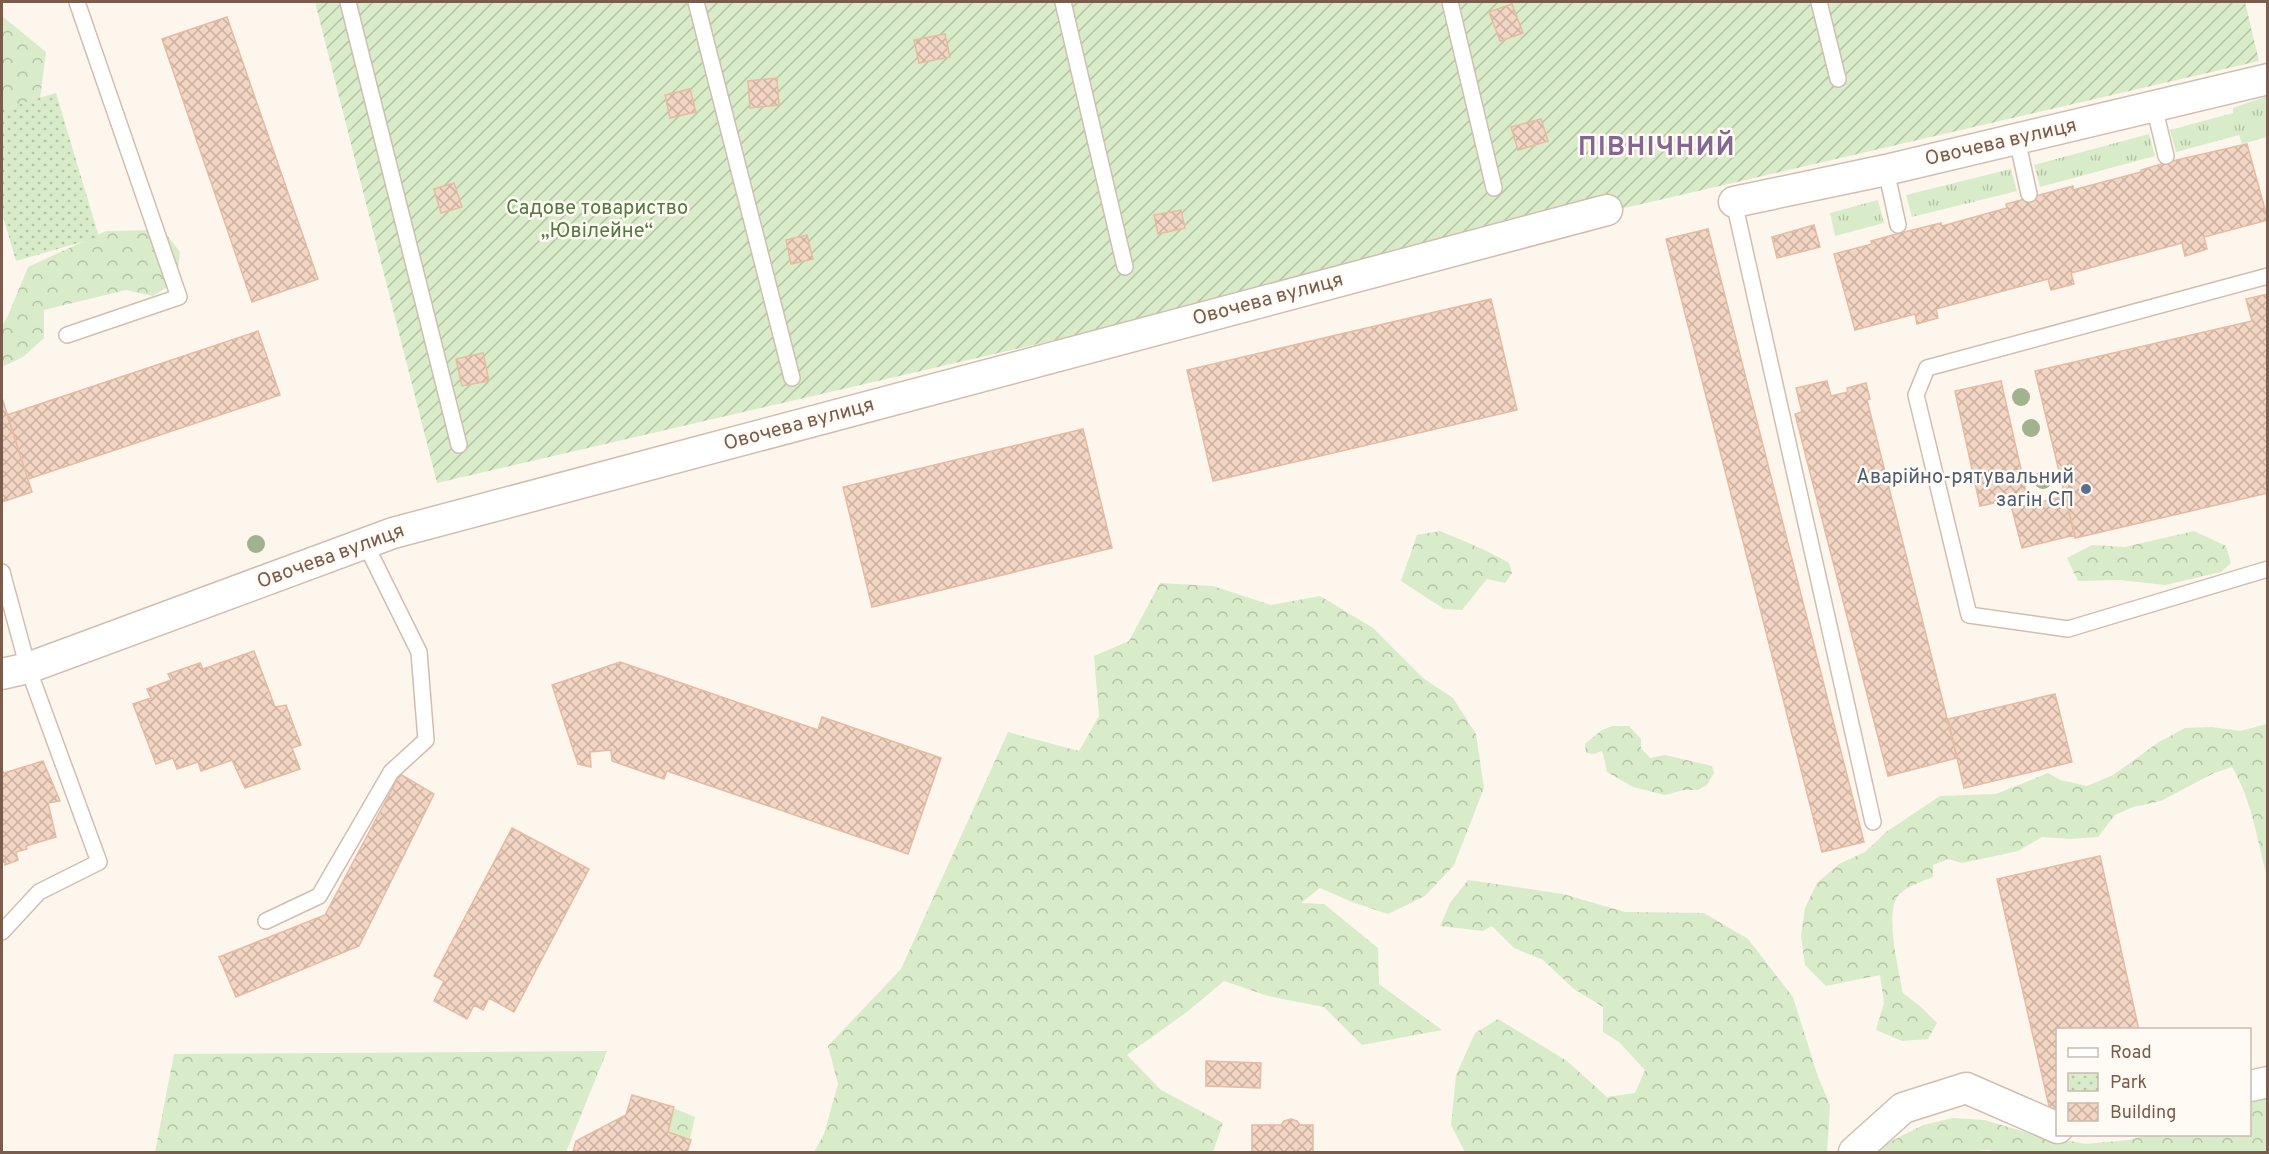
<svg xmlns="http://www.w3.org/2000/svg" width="2269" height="1154" font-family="Overpass,sans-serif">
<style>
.grass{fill:url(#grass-tufts)}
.forest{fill:url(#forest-crowns)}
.park{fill:url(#park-dots)}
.garden{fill:url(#garden-furrows)}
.building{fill:url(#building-cross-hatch);stroke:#e6bba3;stroke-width:1.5}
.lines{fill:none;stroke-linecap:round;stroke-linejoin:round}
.lane-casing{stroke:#d1beb0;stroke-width:18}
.street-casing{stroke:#d1beb0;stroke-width:33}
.lane{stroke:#fff;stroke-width:15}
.street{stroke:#fff;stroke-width:30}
.tree{fill:#a0b28e}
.service-dot{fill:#5c6f8a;stroke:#fffaf3;stroke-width:2}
.labels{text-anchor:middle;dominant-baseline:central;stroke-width:5;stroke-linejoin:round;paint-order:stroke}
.street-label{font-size:20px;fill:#7a5c4d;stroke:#fffaf3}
.park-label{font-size:20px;fill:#537a41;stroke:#fffaf3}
.service-label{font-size:20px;fill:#4e5e75;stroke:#fffaf3;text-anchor:end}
.district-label{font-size:26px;font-weight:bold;letter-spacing:1.5px;fill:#846695;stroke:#fffaf3}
</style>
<defs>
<pattern id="grass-tufts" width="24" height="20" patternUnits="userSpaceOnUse" patternTransform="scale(1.5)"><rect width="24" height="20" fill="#d8ecc9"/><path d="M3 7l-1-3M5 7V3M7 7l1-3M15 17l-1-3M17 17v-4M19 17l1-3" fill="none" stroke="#b4c2a5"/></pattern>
<pattern id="forest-crowns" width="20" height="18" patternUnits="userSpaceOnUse" patternTransform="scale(1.5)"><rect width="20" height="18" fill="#d8ecc9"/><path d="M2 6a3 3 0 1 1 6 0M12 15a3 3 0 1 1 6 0" fill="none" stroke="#b4c2a5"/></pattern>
<pattern id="park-dots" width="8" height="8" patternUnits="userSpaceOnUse" patternTransform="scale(1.5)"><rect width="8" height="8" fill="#d8ecc9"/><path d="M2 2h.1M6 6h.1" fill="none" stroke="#b4c2a5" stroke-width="1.8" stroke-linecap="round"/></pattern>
<pattern id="garden-furrows" width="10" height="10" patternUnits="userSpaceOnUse" patternTransform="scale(1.5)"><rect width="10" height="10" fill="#d8ecc9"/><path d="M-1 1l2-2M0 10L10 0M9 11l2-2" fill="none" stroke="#b4c2a5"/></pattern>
<pattern id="building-cross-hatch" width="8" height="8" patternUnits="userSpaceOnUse" patternTransform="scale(1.5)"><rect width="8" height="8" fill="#f3d5c3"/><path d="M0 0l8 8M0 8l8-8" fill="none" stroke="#cab0a1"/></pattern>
</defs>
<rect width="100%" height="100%" fill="#fdf6ec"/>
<path class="grass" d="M2267,96v41l-25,7 -3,-9 -63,17 -6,-22 63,-17v-5z
M2149,134l6,22 -115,31 -6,-22z
M2011,169l6,22 -105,26 -6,-22z
M1878,200l6,23 -49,13 -5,-23z"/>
<path class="forest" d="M2,16l44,36 -7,55 -37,15z
M163,230l17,22 -3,29 -24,15 -27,-6 -82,20v28l-21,19 -21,10v-42l5,-7 21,-51 78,-36z
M1440,531c24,10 47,19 69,32l3,10 -7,10 -18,-4 -25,31 -18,-1 -43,-28 16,-46z
M2194,531l32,15 5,17 -10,9 -56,13 -46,-5 -41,1 -11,-23 25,-13 33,2z
M1160,583l53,3 58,19 49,-9 53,32 50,50 30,20 23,36 8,54 -30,77 -29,31 -37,18 -36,-12 -32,-14 -19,15 23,1 54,44 1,36 63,46 -80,15 -38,-38 -56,-11 -44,-15 -36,30 -61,44 34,35 62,33 -10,29h-399l10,-18 14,-50 -10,-38 73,-77 107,-237 71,19 20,-35 -5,-60 35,-15z
M2267,724v152c-11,-39 -14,-73 -35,-109l-20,7 -51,27 -28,6 -18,8 -17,22 -27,2 -29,-2 -24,14 -56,12 -14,-4 -15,6v12c-12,5 -30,10 -37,22 -10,19 3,73 7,94l17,13 17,17 -9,16 -26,2 -26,-11 8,-27 -4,-28 -54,11 -21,-21 -4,-29 4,-28 12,-25 22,-19 26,-12 21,-20 54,-36 56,-2 52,-21 12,7 27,6 26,-11 46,-33 26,-14 27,-1 28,4z
M1613,726h16l12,13v9l9,10 15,-3 47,11 2,7 -7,12 -9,5h-14l-19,5 -32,-8 -26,-15 -4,-18 -2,-3 -7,3 -8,-1 -1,-9 17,-14z
M1468,880l95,14 62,18 79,1 44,26 45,58 25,80 12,28 -3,47h-362l-14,-27 5,-50 19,-42 23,-14 69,42 40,36 28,-4 10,-23 -26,-28 -16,-10v-25l-29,-18 -31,-29 -29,-12 -22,-22 -9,5 -43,-5 10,-23z
M607,1051l-41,101h-411l19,-98z
M2267,1098v54h-269l-10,-2 -23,2h-95l53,-27 30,-7 31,2 48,14 54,10 43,-4 18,-5 103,-1v-31z
M664,1104l31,13 -8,35h-43z"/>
<path class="park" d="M56,93l43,144 -83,24 -14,-48v-104z"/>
<path class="garden" d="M315,2h1930l14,59 -1822,422z"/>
<path class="building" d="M1512,4l11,29 -23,8 -11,-29z
M227,17l91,262 -66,23 -90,-263z
M945,34l5,23 -31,6 -5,-23z
M777,78l2,27 -29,3 -2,-27z
M690,89l6,23 -26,6 -5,-23z
M1541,119l7,22 -30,9 -7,-23z
M2247,144l21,76 -64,17 3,12 -22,7 -3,-13 -111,30 3,11 -23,6 -3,-11 -112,30 2,9 -21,6 -2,-10 -60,16 -21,-76 38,-10 -1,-3 29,-8 41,-10 1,3 65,-18 -1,-4 67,-18v4l68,-18v-2l27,-8z
M454,183l8,24 -21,6 -7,-24z
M1181,210l4,18 -27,6 -4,-19z
M1814,225l6,22 -43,11 -5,-21z
M1708,229l156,613 -42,10 -156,-613z
M807,235l6,24 -22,5 -5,-24z
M2268,294v199l-193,45 -40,-167 217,-50 -6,-22z
M1491,299l26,111 -304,71 -26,-111z
M258,331l22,64 -252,84 -21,-64z
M483,353l6,28 -27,5 -6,-27z
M1827,381l4,15 17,-4 -1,-4 19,-5 4,16 -3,1 90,358 -69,18 -93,-362 7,-2 -6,-24z
M2001,381l26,115 -47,10 -25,-115z
M2,398l30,94 -30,10z
M1083,429l29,119 -240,59 -29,-120z
M2065,496l10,39 -53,13 -10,-39z
M254,651l21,56 11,-2 15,40 -9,3 8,21 -55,19 -13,-28 -31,11 -3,-9 -21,7 -4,-11 -17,6 -23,-60 18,-6 -4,-9 24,-9 -3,-6 32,-11 3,6z
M620,662l198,68 4,-13 119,41 -33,96 -241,-83 -3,8 -52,-18 -1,-11 -21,2 1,15 -13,-3 -26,-79z
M2055,694l17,68 -108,26 -16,-69z
M43,761l17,40 -12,2 8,34 -30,9 1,3 -11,3 2,8 -13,5v-4l-3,1v-92l2,3z
M400,774l34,20 -75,152 -123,51 -17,-40 106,-42z
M512,828l77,41 -75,143 -25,-14 -6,12 -9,-5 -7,14 -33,-18 10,-20 -10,-5z
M2100,856l39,174h-81v88l-6,1 -55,-240z
M1206,1061l55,2 -1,25 -54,-2z
M632,1095l42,12 -6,25 23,8 -4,12h-114l3,-11 50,-26z
M1291,1119l6,2 3,4h13v27h-61v-27h29l3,-4z"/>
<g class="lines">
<g class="lane-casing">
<path id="lane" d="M348,2l111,443
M696,2l96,376
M1063,2l62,265
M1450,2l44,186
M1819,2l19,77
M2154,106l12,50
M2017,139l12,55
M1886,170l12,55
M1734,202l139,620
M2268,276l-341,92 -11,27 53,220 99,14 200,-60
M67,335l112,-38 -102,-295
M2,572l26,96 71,194 -60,30 -37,40
M266,921l53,-25 72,-124 35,-32 -7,-88 -54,-109"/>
</g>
<g class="street-casing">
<path id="street" d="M1734,202l152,-32 382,-91
M2,674l26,-6 365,-135 1214,-323
M2250,1086l18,-4
M1854,1152l49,-44 63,-20 92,40"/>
</g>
<use href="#lane" class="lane"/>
<use href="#street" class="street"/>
</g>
<g class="tree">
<circle cx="2021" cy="397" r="9"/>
<circle cx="2031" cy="428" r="9"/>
<circle cx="2043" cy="480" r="9"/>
<circle cx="256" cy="544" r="9"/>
</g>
<circle class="service-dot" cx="2086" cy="489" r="6"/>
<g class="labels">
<g class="street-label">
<text transform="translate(2001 143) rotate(-13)">Овочева вулиця</text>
<text transform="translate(1268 300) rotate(-15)">Овочева вулиця</text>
<text transform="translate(799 425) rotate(-15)">Овочева вулиця</text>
<text transform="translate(331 557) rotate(-20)">Овочева вулиця</text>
</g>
<g class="park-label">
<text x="597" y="209">Садове товариство<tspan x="597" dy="23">„Ювілейне“</tspan></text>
</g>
<g class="service-label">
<text x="2074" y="478">Аварійно-рятувальний<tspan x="2074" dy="23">загін СП</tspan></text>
</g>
<g class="district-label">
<text x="1657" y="148">ПІВНІЧНИЙ</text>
</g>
</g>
<rect width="2269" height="1154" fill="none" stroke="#7a5c4d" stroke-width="6"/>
<rect x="2056" y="1028" width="195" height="108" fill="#fffaf3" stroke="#cabbb1" stroke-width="1.5"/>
<rect x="2068" y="1048" width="30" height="9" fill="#ffffff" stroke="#cabbb1" stroke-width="1.5"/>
<text x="2110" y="1058" font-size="18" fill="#7a5c4d">Road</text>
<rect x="2068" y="1073" width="30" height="18" fill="url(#park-dots)" stroke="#cabbb1" stroke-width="1.5"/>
<text x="2110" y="1088" font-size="18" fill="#7a5c4d">Park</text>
<rect x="2068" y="1103" width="30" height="18" fill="url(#building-cross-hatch)" stroke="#cabbb1" stroke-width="1.5"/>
<text x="2110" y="1118" font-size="18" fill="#7a5c4d">Building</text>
</svg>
